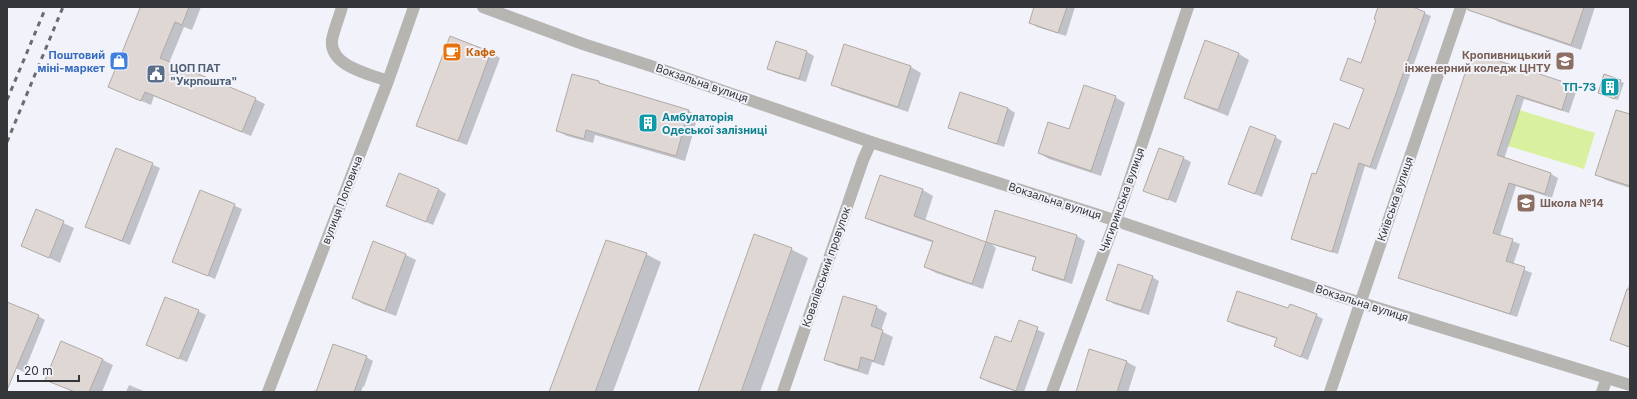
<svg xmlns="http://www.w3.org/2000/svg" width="1637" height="399" font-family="Inter,sans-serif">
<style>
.green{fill:#d8f09f}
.shadow{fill:#0003}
.building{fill:#dfd7d4;stroke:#b0a9a5}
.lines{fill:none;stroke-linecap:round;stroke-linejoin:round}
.minor{stroke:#b6b5b2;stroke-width:12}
.tertiary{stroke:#b6b5b2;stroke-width:12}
.rail{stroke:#6b6c70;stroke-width:3;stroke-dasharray:5 5;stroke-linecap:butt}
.labels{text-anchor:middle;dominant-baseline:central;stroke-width:4;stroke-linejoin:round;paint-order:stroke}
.food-label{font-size:11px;font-weight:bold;fill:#c56008;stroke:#f2f3fa;text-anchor:start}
.shop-label{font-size:11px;font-weight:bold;fill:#366cbe;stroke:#f2f3fa;text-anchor:end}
.education-label{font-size:11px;font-weight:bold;fill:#785e54;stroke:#f2f3fa;text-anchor:end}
.service-label{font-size:11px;font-weight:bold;fill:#4e5e75;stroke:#f2f3fa;text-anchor:start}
.street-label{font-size:11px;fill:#353639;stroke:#f2f3fa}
.culture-label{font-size:11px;font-weight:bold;fill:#0d838f;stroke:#f2f3fa;text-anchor:end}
</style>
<rect width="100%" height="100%" fill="#f2f3fa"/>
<path class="green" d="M1519,110l76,23 -11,36 -76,-23z"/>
<path class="shadow" d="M142,7h59l-9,23 -8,-3 -15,36 86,36 10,5 -14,32 -97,-40 -3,9 -42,-18z
M1035,7h40l-9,29 -29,-9 -7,-5z
M1379,7h31l21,9 -55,154 -11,-4 -27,88 -40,-12 -6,-3 24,-64 33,-45 16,-41 -18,-7 15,-18 15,-44z
M1492,7h103l-14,43 -82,-28 -10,-6z
M451,37l40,15 9,6 -33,87 -41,-15 -8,-5z
M845,45l66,22 10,6 -13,39 -66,-22 -10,-6z
M807,52l7,4 -8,26 -30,-9 -7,-4z
M1472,53l98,32 7,4 -8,24 -45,-14 -20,60 47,15 7,4 -6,20 -36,-12 -16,50 20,8 -7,21 19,8 -15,44 -110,-36 -7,-4z
M1239,54l10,6 -21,56 -33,-13 -10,-6z
M1605,75l19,8 -6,17 -19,-7z
M599,82l8,5 82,24 9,5 -13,45 -90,-26 -2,8 -26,-7 -9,-5z
M1115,97l10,6 -24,73 -52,-17 -10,-6z
M1008,108l7,5 -11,34 -47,-16 -7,-4z
M1630,115v73l-24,-8 -10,-6z
M1275,137l7,4 -20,56 -33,-14z
M117,149l43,19 -30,77 -44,-19z
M1183,158l8,4 -15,41 -31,-13z
M438,189l8,5 -13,31 -46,-19z
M923,190l10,6 -8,25 62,22 9,-31 81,24 8,5 -13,43 -31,-10 -8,-4 3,-12 -45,-14 5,4 -13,41 -47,-16 -11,-6 9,-24 -57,-20 -10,-5z
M201,191l41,18 -27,70 -42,-18z
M36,210l38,18 -14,35 -38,-18z
M373,242l33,13 10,5 -20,56 -33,-12 -10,-6z
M791,249l17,9 -48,134h-61z
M646,254l15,8 -48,130h-63z
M1152,277l7,4 -10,34 -35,-11 -7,-5z
M1630,282v66l-19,-8z
M876,307l11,6 -6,18 12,6 -9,29 -12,-4 -4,13 -32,-10 -11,-6z
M1289,309l27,6 7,4 -15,41 -33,-14 3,-7 -43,-14 -7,-4z
M198,311l8,4 -19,47 -40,-17z
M7,314l31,2 7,4 -21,52 -17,-8z
M1019,322l26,11 -21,59h-7l-29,-10 -7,-5 30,-34z
M366,357l7,4 -9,26 -1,-1 -2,6h-47v-2l3,1z
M103,360l10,5 -11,27h-29l-26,-13z
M1127,362l9,5 -8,25h-51z
M129,385l17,7h-20z"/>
<path class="building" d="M139,7h50l-7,18 -7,-3 -15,36 96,40 -14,34 -97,-40 -4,9 -33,-14 32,-79z
M1034,7h33l-9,26 -29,-10z
M1378,7h35l12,5 -55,155 -11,-4 -27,89 -41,-13 21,-66 4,1 18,-51 15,6 15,-40 -24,-9 8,-22 13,5 15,-43 -2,-1z
M1468,7h116l-13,38 -103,-35z
M450,36l41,16 -33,89 -42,-15z
M1205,40l34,13 -21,57 -34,-12z
M776,41l31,10 -8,28 -32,-10z
M844,44l67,22 -13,41 -67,-22z
M1472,52l98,32 -8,26 -45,-15 -20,60 54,18 -6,21 -36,-11 -16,50 20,6 -7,22 19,6 -15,47 -112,-36z
M572,74l27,7v2l90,27 -13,46 -90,-26 -2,9 -28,-8z
M1604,74l17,6 -6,19 -17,-6z
M1084,85l32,11 -25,75 -53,-18 10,-31 21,7z
M960,92l48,16 -11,36 -49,-16z
M1616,110l14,4v72l-35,-11z
M1250,126l26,10 -21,58 -27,-10z
M116,148l37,15 -31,78 -37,-14z
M1159,148l25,9 -16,43 -25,-9z
M399,173l40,16 -13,33 -40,-16z
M880,175l43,14 -9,27 72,26 -14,42 -48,-17 9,-26 -68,-23z
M200,190l35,14 -27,72 -36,-14z
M36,209l28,12 -15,37 -28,-12z
M995,210l82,25 -13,45 -32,-10 4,-13 -50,-15z
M754,234l38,14 -51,144h-43z
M606,240l41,13 -52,139h-46z
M373,241l33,13 -21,57 -33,-13z
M1118,264l35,12 -12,35 -35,-11z
M1627,289l3,1v57l-20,-7z
M1237,291l51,17 2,-4 27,10 -16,43 -27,-11 3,-8 -50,-17z
M843,296l34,10 -6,20 12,4 -9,31 -13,-4 -3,13 -34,-10z
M165,297l34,13 -20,49 -33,-14z
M7,302l32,13 -32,75z
M1019,320l19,7 -22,64 -36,-13 15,-42 16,6z
M61,341l42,18 -14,33h-14l-30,-12z
M333,344l34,12 -13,36h-38z
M1089,349l38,12 -10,31h-41z"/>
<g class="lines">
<path class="minor" d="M342,7c-3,11 -8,22 -10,33 -3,26 37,34 56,41
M268,392l120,-311 26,-74
M783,392l80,-232 8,-18
M1052,392l71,-192 65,-193
M1602,392l5,-14"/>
<path class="tertiary" d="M483,7l100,37 68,22 220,76 243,78 228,77 288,88
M1330,392l131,-385"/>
<path class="rail" d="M7,100l39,-93
M7,142l56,-135"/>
</g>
<defs>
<g id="cafe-square" transform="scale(1)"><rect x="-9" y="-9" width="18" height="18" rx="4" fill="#e8710a" stroke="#f2f3fa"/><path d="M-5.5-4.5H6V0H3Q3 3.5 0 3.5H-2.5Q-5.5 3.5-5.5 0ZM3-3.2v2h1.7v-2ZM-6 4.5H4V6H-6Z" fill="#fff"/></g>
<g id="shop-square" transform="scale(1)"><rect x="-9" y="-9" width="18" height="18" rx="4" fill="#3f7fe0" stroke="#f2f3fa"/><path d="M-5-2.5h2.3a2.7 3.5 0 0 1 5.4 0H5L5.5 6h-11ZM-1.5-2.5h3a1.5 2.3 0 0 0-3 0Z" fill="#fff"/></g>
<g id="university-square" transform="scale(1)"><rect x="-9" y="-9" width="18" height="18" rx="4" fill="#8d6e63" stroke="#f2f3fa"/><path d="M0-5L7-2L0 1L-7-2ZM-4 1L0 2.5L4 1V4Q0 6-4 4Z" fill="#fff"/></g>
<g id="civic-square" transform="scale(1)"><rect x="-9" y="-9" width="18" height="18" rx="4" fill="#5c6f8a" stroke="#f2f3fa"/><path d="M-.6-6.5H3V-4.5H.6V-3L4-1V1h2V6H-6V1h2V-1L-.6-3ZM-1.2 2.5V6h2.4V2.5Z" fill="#fff"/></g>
<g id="building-square" transform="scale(1)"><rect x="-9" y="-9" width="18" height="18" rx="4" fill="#0f9aa8" stroke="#f2f3fa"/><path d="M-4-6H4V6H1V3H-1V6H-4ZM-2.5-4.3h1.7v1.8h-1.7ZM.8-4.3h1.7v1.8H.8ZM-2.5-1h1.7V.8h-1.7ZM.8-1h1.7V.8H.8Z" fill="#fff"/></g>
<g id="school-square" transform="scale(1)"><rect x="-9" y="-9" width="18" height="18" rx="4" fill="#8d6e63" stroke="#f2f3fa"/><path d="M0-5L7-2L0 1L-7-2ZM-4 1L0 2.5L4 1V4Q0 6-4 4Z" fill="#fff"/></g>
</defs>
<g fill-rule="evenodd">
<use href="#cafe-square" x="452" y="52"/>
<use href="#shop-square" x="119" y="61"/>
<use href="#university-square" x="1565" y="61"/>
<use href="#civic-square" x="156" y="74"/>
<use href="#building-square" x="1610" y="87"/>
<use href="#building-square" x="648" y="123"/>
<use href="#school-square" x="1526" y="203"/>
</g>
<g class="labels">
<g class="food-label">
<text x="466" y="52">Кафе</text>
</g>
<g class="shop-label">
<text x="105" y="55">Поштовий<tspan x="105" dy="13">міні-маркет</tspan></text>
</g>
<g class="education-label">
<text x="1551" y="55">Кропивницький<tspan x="1551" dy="13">інженерний коледж ЦНТУ</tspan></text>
<text x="1540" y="203" text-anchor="start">Школа №14</text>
</g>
<g class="service-label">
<text x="170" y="68">ЦОП ПАТ<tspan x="170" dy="13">"Укрпошта"</tspan></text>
</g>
<g class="street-label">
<text transform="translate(702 83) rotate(19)">Вокзальна вулиця</text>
<text transform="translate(1395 199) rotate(-71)">Київська вулиця</text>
<text transform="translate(342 200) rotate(-69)">вулиця Поповича</text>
<text transform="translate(1122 200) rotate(-70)">Чигиринська вулиця</text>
<text transform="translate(1055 201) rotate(18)">Вокзальна вулиця</text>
<text transform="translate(826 267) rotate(-71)">Ковалівський провулок</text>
<text transform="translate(1362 303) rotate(18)">Вокзальна вулиця</text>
</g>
<g class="culture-label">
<text x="1596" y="87">ТП-73</text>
<text x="662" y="117" text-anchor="start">Амбулаторія<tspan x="662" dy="13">Одеської залізниці</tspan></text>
</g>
</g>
<rect width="1637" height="399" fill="none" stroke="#353639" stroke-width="16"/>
<path d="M18 375v6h61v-6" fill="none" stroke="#353639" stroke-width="2"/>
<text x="24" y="375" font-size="12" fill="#353639" stroke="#f2f3fa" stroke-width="3" paint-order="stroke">20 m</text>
</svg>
